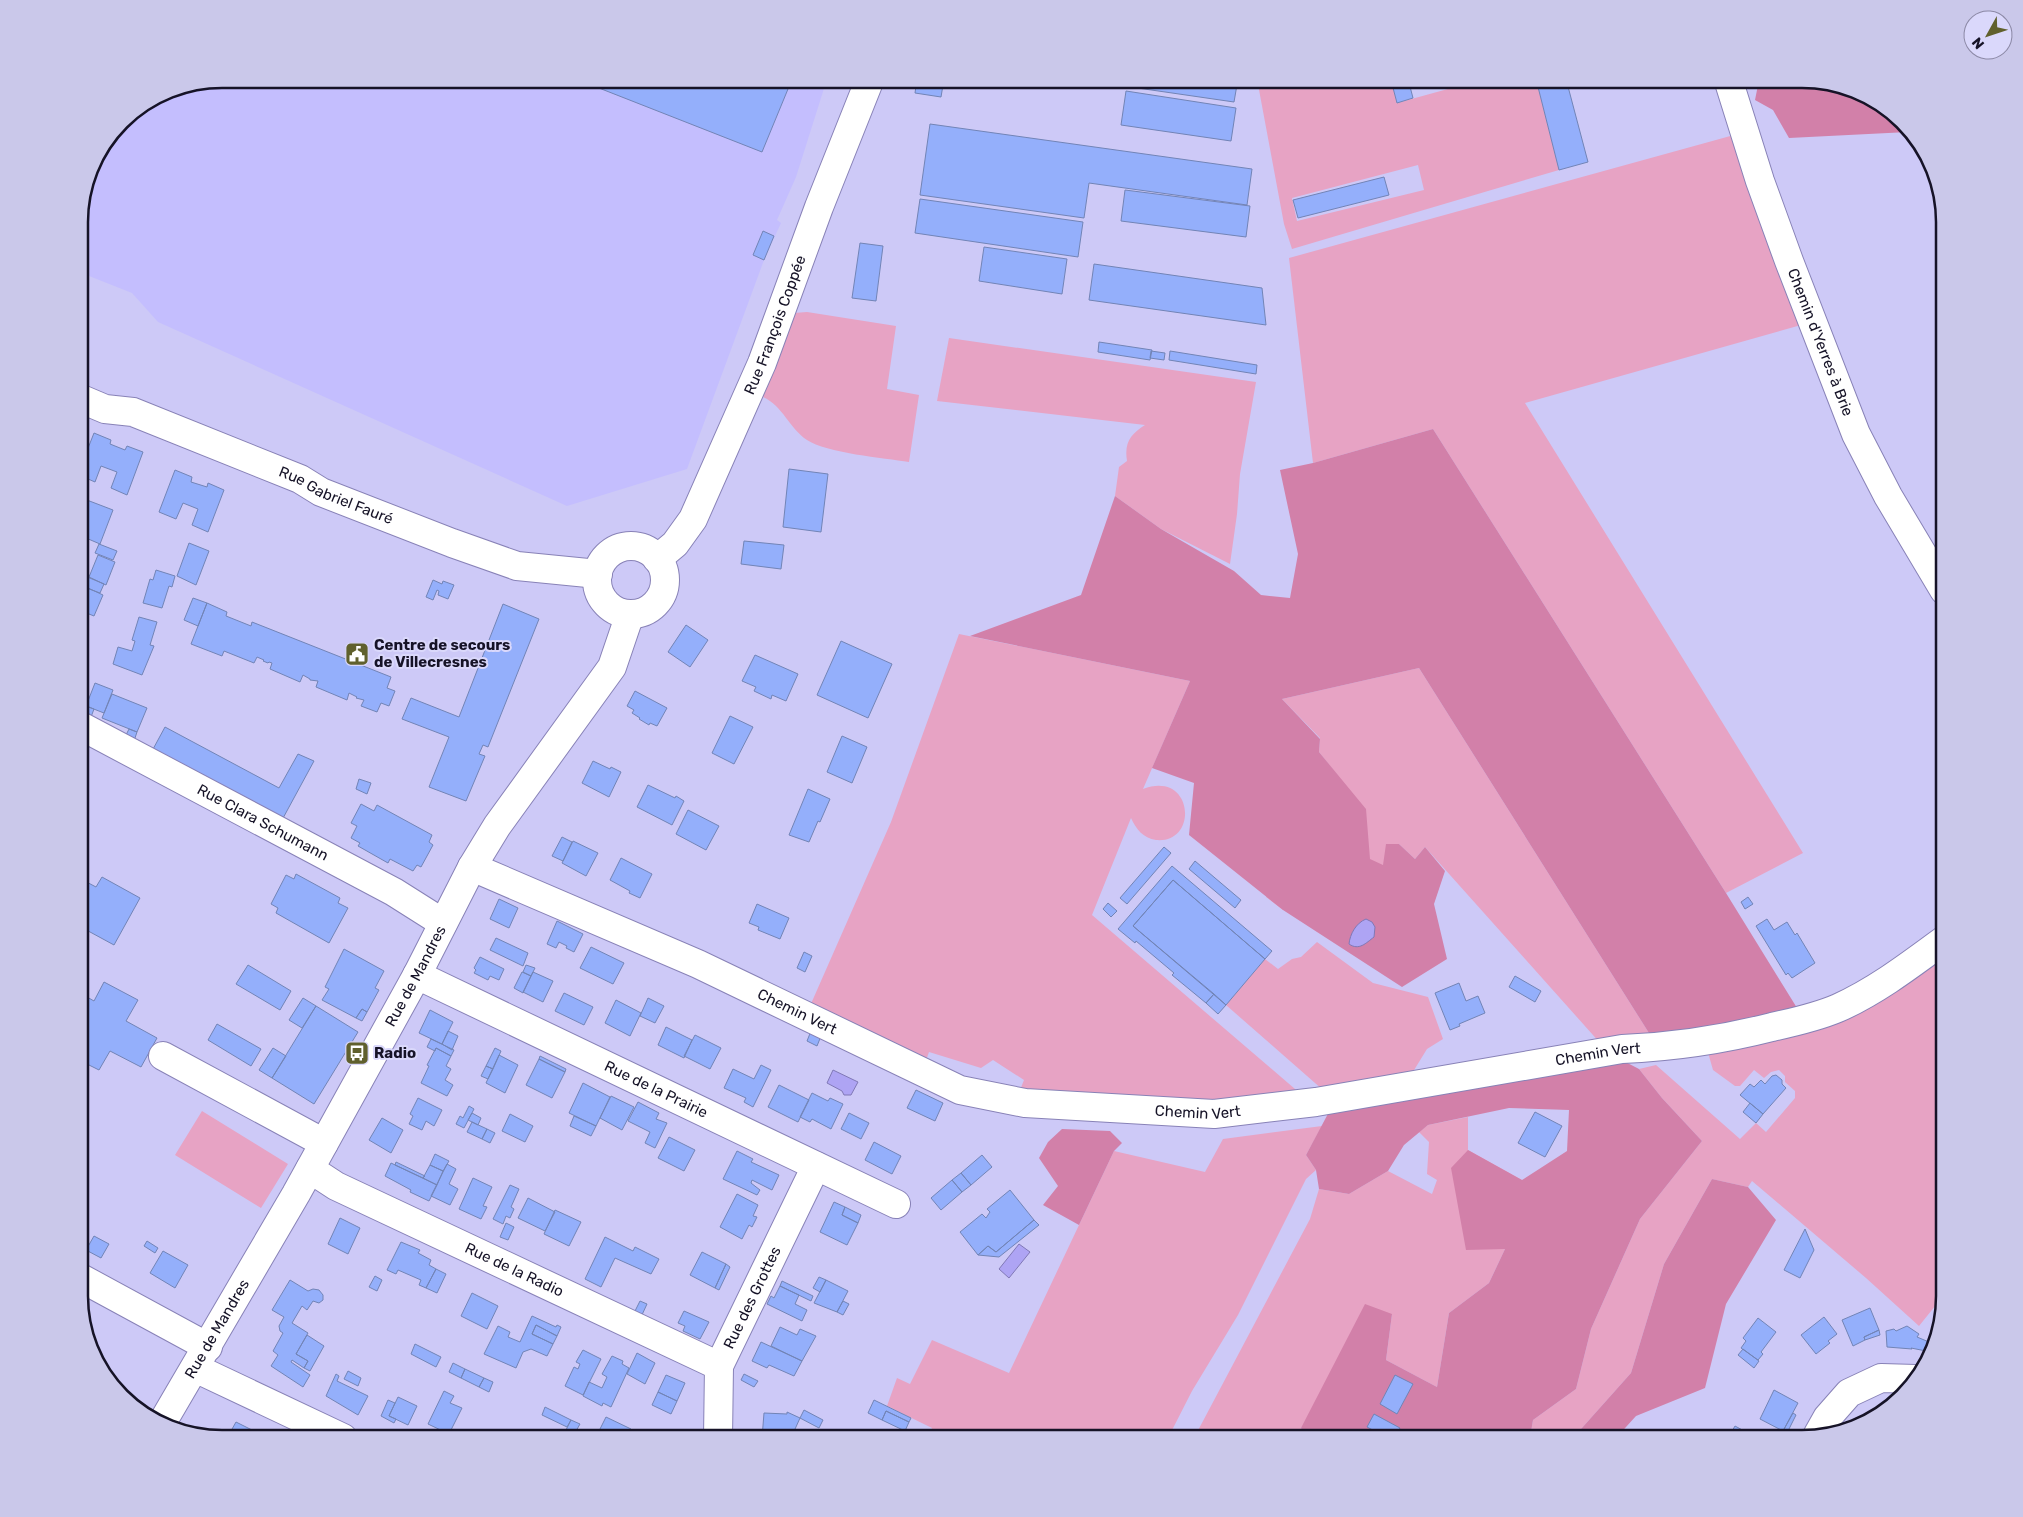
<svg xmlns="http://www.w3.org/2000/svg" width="2023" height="1517" font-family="Rubik,sans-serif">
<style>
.built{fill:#c4befe}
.green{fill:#e7a3c4;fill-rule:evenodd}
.forest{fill:#d280a9}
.water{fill:#aea4f4;stroke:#8078b6}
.building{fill:#94affb;stroke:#7284b6}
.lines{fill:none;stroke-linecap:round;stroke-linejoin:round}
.minor-casing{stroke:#8882b7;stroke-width:30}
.minor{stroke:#fff;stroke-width:28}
.labels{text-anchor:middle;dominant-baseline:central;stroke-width:4;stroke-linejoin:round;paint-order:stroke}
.street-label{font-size:15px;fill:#161327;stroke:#dad8fb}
.poi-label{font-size:15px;font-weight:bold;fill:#161327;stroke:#dad8fb;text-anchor:start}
.rim{fill:none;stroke:#161327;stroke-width:2.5}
</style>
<rect width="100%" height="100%" fill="#cdc9f7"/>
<path class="built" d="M222,79h605l-31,98 -19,43 4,3 -17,37 -77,209 -120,37 -409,-184 -26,-29 -53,-21v-60l15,-54 33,-44 40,-24z"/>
<path class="green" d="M1257,79h134l6,24 69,-19 13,-5h57l23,91 -267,79 -8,-25zM1418,165l6,25 -127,31 -5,-23z
M1734,135l67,190 -276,78 278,450 -77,40 -293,-464 -120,34 -24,-205z
M807,312l89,14 -9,63 32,6 -10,67c-25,-4 -83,-9 -102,-22 -18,-12 -24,-34 -44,-43l31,-84z
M949,338l307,44 -16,92 -3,40 -7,50 -69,-35 -46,-33 4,-29 8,-6c-3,-19 4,-27 18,-36l-208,-24z
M959,634l231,47 -47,108c51,-19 56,55 13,51 -13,-2 -20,-11 -25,-22l-39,97 210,180 -95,11 -187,-16 4,-10 -31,-20 -12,8 -52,-16 -4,11 -115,-57 81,-184z
M1419,668l235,373 -53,3 -176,-197 -10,12 -16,-15 -16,21 -100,45 -17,-13 12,-28 68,-83 -27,-34 1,-14 -38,-39z
M1317,942l56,41 55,14 15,42 -16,10 -16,26 -88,15 -97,-85 39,-46 13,10 14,-10 9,-2z
M1944,950v345l-25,31 -53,-48 -114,-97 -4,6 -36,-8 -48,85 -33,109 -58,65h-43l3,-18 43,-31 15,-60 49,-110 62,-78 -40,-43 -23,-29 17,-4 84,74 16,-16 10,9 29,-34v-7l-10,-9v-6l-6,-6 -8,2 -7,6 -10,-8 -14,16h-5l-22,-16 -6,-21z
M202,1111l86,53 -27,44 -86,-53z
M1468,1117v33l54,30 -17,69 -16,34 -40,30 -12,74 -51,-27 6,-46 -91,114 5,10h-112l116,-219 9,-30 30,5 39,-23 44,23 5,-14 -10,-6 2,-32 -10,-10 9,-7z
M1322,1126l-16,29 10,15 -10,9 -68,136 -46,76 -24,47h-240l4,-10 -45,-22 10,-28 13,6 22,-44 77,33 105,-222 91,21 18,-33z"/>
<path class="forest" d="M1818,81l30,5 41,22 19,24 -119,6 -16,-28 -18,-10 3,-15z
M1433,429l293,464 76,123 -148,25 -235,-373 -137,31 38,40 -1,13 47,57 4,50 13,6 3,-21h13l16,15 10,-12 20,24 -11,33 13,55 -45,28 -119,-77 -94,-75 5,-52 -42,-15 38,-87 -220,-45 111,-41 34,-99 46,33 73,42 27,24 29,3 8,-44 -18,-84 33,-7z
M1591,1044l48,25 23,29 40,43 -62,78 -49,110 -15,60 -43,31 -3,18h-224l-5,-10 64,-124 27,10 -6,46 51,27 12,-74 40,-30 16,-34 -39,1 -15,-82 17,-18 54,30 45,-29 2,-41 -60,-2 -81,17 -24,20 -16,26 -39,23 -30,-5 -3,-19 -10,-15 24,-45z
M1062,1129l48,2 12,12 -8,8 -35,74 -36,-20 15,-19 -19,-28 9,-16z
M1712,1179l36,8 28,33 -50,84 -21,84 -69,28 -20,22h-43l58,-65 33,-109z"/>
<path class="water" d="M1366,919l6,3 3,5 -1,10c-8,6 -15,14 -25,7 1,-10 7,-21 17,-25z
M833,1070l25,12 -7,13h-7l-2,-4 -15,-8z
M1019,1244l11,8 -21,26 -10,-9z"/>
<path class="building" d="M576,79h187l25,10 -26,63z
M917,79h27l-3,18 -26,-4z
M1118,79h120l-4,23 -117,-17z
M1408,79l5,19 -16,5 -5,-19z
M1536,79h30l22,83 -29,8z
M1126,91l110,17 -5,33 -110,-16z
M930,124l322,45 -5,36 -158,-22 -5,35 -164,-23z
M1384,177l5,18 -91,23 -5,-18z
M1125,190l125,16 -4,31 -125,-16z
M920,199l163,23 -5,35 -163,-24z
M763,231l11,5 -10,24 -11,-5z
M860,243l23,3 -7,55 -24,-3z
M984,247l83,12 -5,35 -83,-13z
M1094,264l168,24 4,37 -177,-25z
M1099,342l53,8 -2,10 -52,-8z
M1151,351l14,2 -1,7 -14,-2z
M1170,351l87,14 -1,9 -87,-14z
M94,433l17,7 -1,4 15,6 2,-4 16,6 -16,43 -16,-7 6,-16 -16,-6 -6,16 -16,-7v-4z
M789,469l39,5 -7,58 -38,-5z
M175,470l17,7 -1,5 16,5 1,-4 16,7 -16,42 -16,-7 6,-16 -15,-6 -7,16 -17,-7z
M79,497l34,13 -13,34 -21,-9z
M744,541l40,4 -3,24 -40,-5z
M189,543l20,8 -13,34 -19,-9z
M99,544l18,7 -4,9 -18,-7z
M98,555l17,7 -9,23 -17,-8z
M156,570l19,6 -3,11 -3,-1 -7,22 -19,-5 7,-24 3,1z
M85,576l19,8 -4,9 -19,-7z
M433,580l9,4 1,-3 11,4 -6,14 -10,-4 1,-4 -2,-1 -4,10 -7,-3z
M86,587l17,8 -9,21 -15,-6v-7z
M193,598l14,5 -9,23 -14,-6z
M207,603l20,9 -1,4 25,10 1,-4 139,55 -4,11 8,3 -6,15 -8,-3 -4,9 -16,-6 3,-6 -8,-2 1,-1 -8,-4 -2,7 -31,-13 2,-6 -8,-1v-1l-7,-4 -3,7 -30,-13 2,-6 -3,-1 -1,1 -5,-2 1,-1 -7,-3 -3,6 -30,-12 -2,5 -31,-12z
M503,604l36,15 -51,128 -5,-2 -4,9 6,2 -19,45 -37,-14 20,-50 -47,-18 9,-21 48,19z
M139,617l18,5 -7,23 4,1 -12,29 -29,-11 5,-17 14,4 3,-10 -3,-1z
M686,625l22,15 -18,27 -22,-15z
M841,641l51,23 -24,54 -51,-23z
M755,655l43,19 -12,27 -14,-6 -1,4 -17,-8 2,-4 -14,-6z
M95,683l18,7 -9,23 -18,-7z
M635,691l32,17 -10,18 -7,-3 -1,2 -10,-6 1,-1 -8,-5 2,-3 -7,-4z
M112,694l35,14 -10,24 -35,-14z
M86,706l8,3 -3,8 -9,-3z
M730,716l23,11 -19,37 -22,-11z
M165,727l114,61 19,-34 16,7 -32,59 -130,-69z
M129,729l8,3 -3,9 -9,-4z
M842,736l25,11 -15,36 -25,-11z
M593,761l17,8 1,-2 10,5 -12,25 -27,-14z
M359,779l12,4 -4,11 -11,-5z
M648,785l27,13 1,-2 8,5 -12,24 -35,-18z
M808,789l22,10 -10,23 -2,-1 -9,21 -20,-7z
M361,804l13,7 3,-6 55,30 -3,7 4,3 -12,22 -4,-2 -4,6 -23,-12 -2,4 -30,-17 2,-3 -9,-5 6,-12 -6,-3z
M688,810l31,16 -13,24 -30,-16z
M562,837l10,5 -9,19 -11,-5z
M573,841l25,12 -12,23 -24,-13z
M1164,847l7,6 -44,51 -7,-6z
M621,858l31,16 -12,24 -11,-5 1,-2 -20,-11z
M1195,861l46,39 -6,8 -46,-39z
M1172,866l100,85 -7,8 -92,-79 -40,46 81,68 -8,9 -34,-28 2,-2 -38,-32 -1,2 -17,-14z
M296,874l44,24 -2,5 10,5 -19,35 -53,-30 2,-5 -7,-4 15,-29 8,4z
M102,877l38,21 -26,47 -35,-19 2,-11 -2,-1v-36l17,9z
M1173,880l92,79 -39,46 -93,-79z
M1748,897l5,7 -8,5 -4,-7z
M499,899l19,9 -9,20 -19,-9z
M1108,903l9,8 -6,6 -8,-8z
M757,904l32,14 -9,21 -22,-9 1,-3 -10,-4z
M1767,919l7,11 13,-8 8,13 2,-2 18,30 -23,15 -4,-5 -2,2 -30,-49z
M557,921l26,13 -9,18 -8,-4 1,-2 -8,-4 -3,6 -9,-4z
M496,938l32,15 -5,13 -33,-16z
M591,947l33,16 -11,21 -33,-16z
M344,949l40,22 -9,17 4,2 -12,22 -5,-3 -6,9 -34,-18 7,-11 -4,-2z
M804,952l8,4 -7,16 -8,-4z
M480,957l24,12 -5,11 -9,-4 -2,4 -14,-7 2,-3 -2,-2z
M248,965l43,26 -11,19 -44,-26z
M526,965l9,3 -4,8 -8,-4z
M522,972l9,4 -8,17 -9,-5z
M533,972l20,9 -10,21 -20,-10z
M1515,976l26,15 -6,11 -26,-15z
M104,982l34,18 -12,21 31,17 -16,29 -31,-16 -11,19 -20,-10v-64l1,-3 14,8z
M1459,983l7,18 12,-5 7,17 -26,11 1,2 -10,4 -15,-37z
M564,993l29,14 -9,18 -29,-14z
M1214,994l12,11 -8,9 -12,-11z
M303,998l13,8 -14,22 -13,-8z
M648,998l16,8 -9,17 -15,-7z
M616,1000l25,13 -11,23 -25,-13z
M316,1006l42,26 -44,72 -42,-26z
M362,1009l5,3 -5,9 -6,-3z
M430,1010l23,12 -11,22 -23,-11z
M217,1024l44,25 -10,17 -43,-26z
M666,1027l26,13 -8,18 -26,-13z
M448,1031l10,5 -6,14 -10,-6z
M811,1031l10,5 -4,10 -10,-5z
M695,1035l26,13 -11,21 -26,-13z
M431,1039l23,11 -3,6 -15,-8 -1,3 -8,-4z
M273,1048l13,8 -14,22 -13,-8z
M436,1048l15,8 -5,10 5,3 -6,11 8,5 -6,11 -26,-13 8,-17 -2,-1z
M495,1048l6,3 -8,18 -7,-3z
M499,1055l19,10 -13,28 -19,-10z
M540,1056l26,13 -1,3 -26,-13z
M539,1059l26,13 -13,26 -26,-13z
M761,1065l10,5 -18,37 -9,-5 2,-4 -22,-10 9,-19 21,10z
M486,1066l7,3 -5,10 -7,-3z
M1776,1075l6,5v4l4,4 -23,26 -23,-19 10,-11 4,3 7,-7 4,4 7,-8z
M583,1083l27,14 -14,29 -27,-13z
M779,1085l30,15 -11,22 -30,-15z
M916,1090l27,13 -8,18 -28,-13z
M812,1093l16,8 2,-3 13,6 -12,25 -19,-10 -2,3 -10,-5z
M611,1096l23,11 -12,23 -22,-12z
M418,1098l24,12 -8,16 -8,-5 -4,9 -13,-6 4,-8 -3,-2z
M638,1102l21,11 -3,6 11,4 -12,25 -10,-5 5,-11 -22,-11z
M1750,1103l13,11 -7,9 -13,-11z
M469,1106l5,3 -10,19 -8,-4 4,-8 3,2z
M1535,1112l27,14 -17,31 -27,-14z
M472,1113l9,5 -3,7 -10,-5z
M849,1113l20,10 -8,16 -20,-10z
M510,1114l23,12 -8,16 -23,-11z
M574,1116l22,10 -5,10 -21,-10z
M382,1118l21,12 -12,23 -22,-13z
M472,1122l15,7 -5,10 -15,-7z
M487,1129l8,4 -5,10 -8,-4z
M669,1137l26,13 -11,21 -26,-13z
M874,1142l27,14 -9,18 -27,-14z
M737,1151l16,8 -2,3 28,13 -7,15 -20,-10 -1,3 9,7 -3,5 -34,-16z
M435,1154l14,7 -6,10 -13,-6z
M982,1155l10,12 -21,18 -10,-12z
M396,1162l29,14 -2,2 -28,-13z
M391,1163l46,22 -8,16 -19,-9 1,-2 -26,-14z
M447,1164l9,5 -7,15 9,5 -8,16 -19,-9z
M430,1165l13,6 -6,14 -14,-7z
M961,1173l10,12 -9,7 -10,-12z
M473,1178l19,9 -9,19 4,1 -6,12 -22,-10z
M952,1180l10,12 -21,18 -10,-12z
M510,1185l9,4 -8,18 3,2 -4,9 -4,-2 -3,8 -10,-5z
M1010,1190l24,30 -38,32 -8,-6 -10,9 -18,-23 22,-18 4,4 4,-6 -3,-3z
M737,1194l21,11 -5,11 4,1 -5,10 -3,-2 -7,14 -22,-12z
M528,1198l27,14 -10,19 -27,-13z
M834,1202l11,5 -3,8 16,8 -11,22 -27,-13z
M845,1207l16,8 -3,8 -16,-8z
M555,1210l26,12 -12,24 -25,-12z
M340,1218l20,10 -12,26 -20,-10z
M1034,1220l5,5 -40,32 -21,-2 10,-9 8,6z
M506,1223l8,4 -6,13 -8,-3z
M1805,1229l9,21 -14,28 -16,-8z
M94,1236l15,8 -8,14 -15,-8z
M605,1237l28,14 2,-4 24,12 -8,15 -36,-16 -14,29 -16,-8z
M147,1241l11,7 -3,5 -11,-7z
M401,1242l19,8 -2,3 13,7 -2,5 7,4 -10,19 -7,-3 2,-5 -23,-10 -2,4 -9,-4z
M163,1251l25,14 -13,23 -25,-15z
M702,1252l24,12 -11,24 -25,-13z
M726,1264l4,3 -11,23 -4,-2z
M436,1269l10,5 -9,19 -11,-5z
M375,1276l7,4 -5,11 -8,-4z
M819,1277l7,3 -6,12 -7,-4z
M290,1280l18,11 5,-2 6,1 4,5v5l-4,3 -6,-2 -6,9 -5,-4 -10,17 16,10 -12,21 12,7 -4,7 -12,-8 -1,2 19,13 -7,12 -32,-21 7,-11 -5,-4 10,-18 -3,-2 -1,-5 5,-9 -12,-7z
M826,1280l22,11 -11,21 -23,-9z
M782,1281l31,15 -2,5 -31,-15z
M780,1286l19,9 -4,9 12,6 -5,11 -35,-17 4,-8 3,2z
M472,1293l26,13 -11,23 -26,-13z
M640,1301l7,3 -6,13 -7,-4z
M843,1301l6,3 -6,11 -6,-3z
M1870,1308l9,22 -15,7 1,3 -12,6 -11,-26z
M684,1311l25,11 -9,17 -17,-8 2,-5 -7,-3z
M532,1316l24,11 1,-2 4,2 -4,9 -21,-11 -4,9 21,10 -6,12 -16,-7 -8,3 -7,16 -32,-14 14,-28 12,6 -2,5 12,5z
M1824,1317l13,17 -9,7 2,2 -14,11 -15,-19z
M1758,1318l18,14 -15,20 2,2 -5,6 -17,-12 5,-7 -3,-3z
M536,1325l21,11 -4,8 -21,-10z
M1907,1326l12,8 -2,3 12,5 3,-5 5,2 -6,13 -20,-4 1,1 -25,-2 -1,-16 8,-2 2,2z
M780,1327l17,8 3,-6 16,7 -14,25 -31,-15z
M1879,1330l1,5 -15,5 -1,-3z
M307,1335l17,11 -14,25 -6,-3 4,-7 -12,-7z
M761,1342l41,19 -8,15 -25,-11 -2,3 -15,-7z
M415,1344l26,13 -5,10 -25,-13z
M1743,1349l16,12 -5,7 -16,-13z
M583,1350l18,9 -18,36 -18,-9 9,-19 4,2 2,-5 -4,-2z
M637,1353l18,10 -10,21 -18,-10z
M612,1356l11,5 -1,3 7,4 -18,39 -8,-4 -1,3 -19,-10 6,-14 13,6 5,-11 -5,-3z
M453,1363l12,6 -4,9 -12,-6z
M465,1369l19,9 -5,9 -18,-9z
M348,1371l13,7 -3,8 -14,-7z
M336,1374l3,2 -2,5 31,15 -10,19 -32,-19z
M744,1374l14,7 -4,6 -13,-7z
M666,1375l19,8 -8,18 -19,-9z
M1395,1375l18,9 -16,30 -17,-10z
M484,1378l9,4 -4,10 -10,-5z
M1774,1390l24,13 -15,28 -23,-12z
M444,1391l10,5 -4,7 12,5 -13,26 -21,-10z
M658,1392l19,9 -6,13 -19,-9z
M398,1397l19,9 -9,19 -19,-9z
M388,1400l7,3 -6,13 7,3 -2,4 -13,-7z
M874,1400l37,18 -2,4 -23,-11 -4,9 -14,-7z
M545,1407l26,13 -4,7 -25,-12z
M804,1410l19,10 -4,8 -19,-10z
M886,1411l23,11 -4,9 -23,-11z
M787,1412l13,6 -9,20h-29l2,-25 23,1z
M1793,1413l3,2 -9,18 -4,-2z
M1374,1414l26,14 -6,10h-6l-21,-11z
M606,1417l25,12 -4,9h-17l-12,-5z
M571,1420l9,4 -8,14h-10z
M236,1422l18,9 -3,7h-24z
M1735,1426l22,12h-29z"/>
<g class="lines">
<g class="minor-casing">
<g id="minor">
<path id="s1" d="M1728,79l32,102 29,80 67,173 32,62 56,94"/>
<path id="s2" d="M79,398l26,11 28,3 167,67 21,13 131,51 65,23 81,8"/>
<circle cx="631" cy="580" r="34"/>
<path id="s3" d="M657,559l18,-15 18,-25 69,-156 57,-156 51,-128"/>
<path id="s4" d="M79,725l315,167 49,31"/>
<path id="s5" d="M472,867l226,97 262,126 65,13 189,11 102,-12 306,-53c52,-2 99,-9 150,-22 23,-5 45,-10 66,-19 38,-17 72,-43 106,-68"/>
<path id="s6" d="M417,975l479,229"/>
<path d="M163,1056l161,87"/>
<path id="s7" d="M310,1169l26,17 383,180"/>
<path d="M79,1277l129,70"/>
<path d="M195,1368l148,70"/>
<path id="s8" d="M162,1423l134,-229 121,-219 55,-108 25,-41 115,-159 18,-53"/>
<path d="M1818,1434l9,-16 22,-25 32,-15 35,1"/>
<path id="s9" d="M718,1438l1,-72 97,-200"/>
</g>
</g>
<use href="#minor" class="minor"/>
</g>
<defs>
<g id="civic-square" transform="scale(1.25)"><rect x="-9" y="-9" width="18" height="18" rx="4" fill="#60602d" stroke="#dad8fb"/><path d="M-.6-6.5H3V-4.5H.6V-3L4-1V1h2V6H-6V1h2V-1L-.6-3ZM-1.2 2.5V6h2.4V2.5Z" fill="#fff"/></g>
<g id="bus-square" transform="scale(1.25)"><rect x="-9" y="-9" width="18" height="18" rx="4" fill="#60602d" stroke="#dad8fb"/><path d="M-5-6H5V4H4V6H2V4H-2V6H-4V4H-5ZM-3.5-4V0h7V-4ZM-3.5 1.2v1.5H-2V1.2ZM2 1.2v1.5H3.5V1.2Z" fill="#fff"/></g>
</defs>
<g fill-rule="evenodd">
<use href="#civic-square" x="357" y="654"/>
<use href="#bus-square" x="357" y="1053"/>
</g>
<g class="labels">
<g class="street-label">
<text stroke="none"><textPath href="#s3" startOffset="265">Rue François Coppée</textPath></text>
<text stroke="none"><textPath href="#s1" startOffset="279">Chemin d'Yerres à Brie</textPath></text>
<text stroke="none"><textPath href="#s2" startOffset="276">Rue Gabriel Fauré</textPath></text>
<text stroke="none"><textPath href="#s4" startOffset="208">Rue Clara Schumann</textPath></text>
<text stroke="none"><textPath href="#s8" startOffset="514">Rue de Mandres</textPath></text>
<text stroke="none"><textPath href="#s5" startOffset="356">Chemin Vert</textPath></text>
<text stroke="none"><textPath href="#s5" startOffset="1181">Chemin Vert</textPath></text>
<text stroke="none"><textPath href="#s6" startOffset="265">Rue de la Prairie</textPath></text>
<text stroke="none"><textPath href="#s5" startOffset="776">Chemin Vert</textPath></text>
<text stroke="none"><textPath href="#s7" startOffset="228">Rue de la Radio</textPath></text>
<text stroke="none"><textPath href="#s9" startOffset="148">Rue des Grottes</textPath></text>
<text stroke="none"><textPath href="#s8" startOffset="109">Rue de Mandres</textPath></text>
</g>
<g class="poi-label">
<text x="374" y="645">Centre de secours<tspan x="374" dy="17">de Villecresnes</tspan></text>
<text x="374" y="1053">Radio</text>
</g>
</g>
<path d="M0 0H2023V1517H0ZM222 88H1802A134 134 0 0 1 1936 222V1296A134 134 0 0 1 1802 1430H222A134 134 0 0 1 88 1296V222A134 134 0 0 1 222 88Z" fill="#cac8ea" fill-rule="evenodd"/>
<path class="rim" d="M222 88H1802A134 134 0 0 1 1936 222V1296A134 134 0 0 1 1802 1430H222A134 134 0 0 1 88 1296V222A134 134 0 0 1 222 88Z"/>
<g transform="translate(1988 35) rotate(230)"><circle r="24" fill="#dad8fb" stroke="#8c89a6"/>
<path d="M0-4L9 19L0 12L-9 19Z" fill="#60602d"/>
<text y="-8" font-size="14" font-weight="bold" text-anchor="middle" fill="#161327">N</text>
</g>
</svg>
